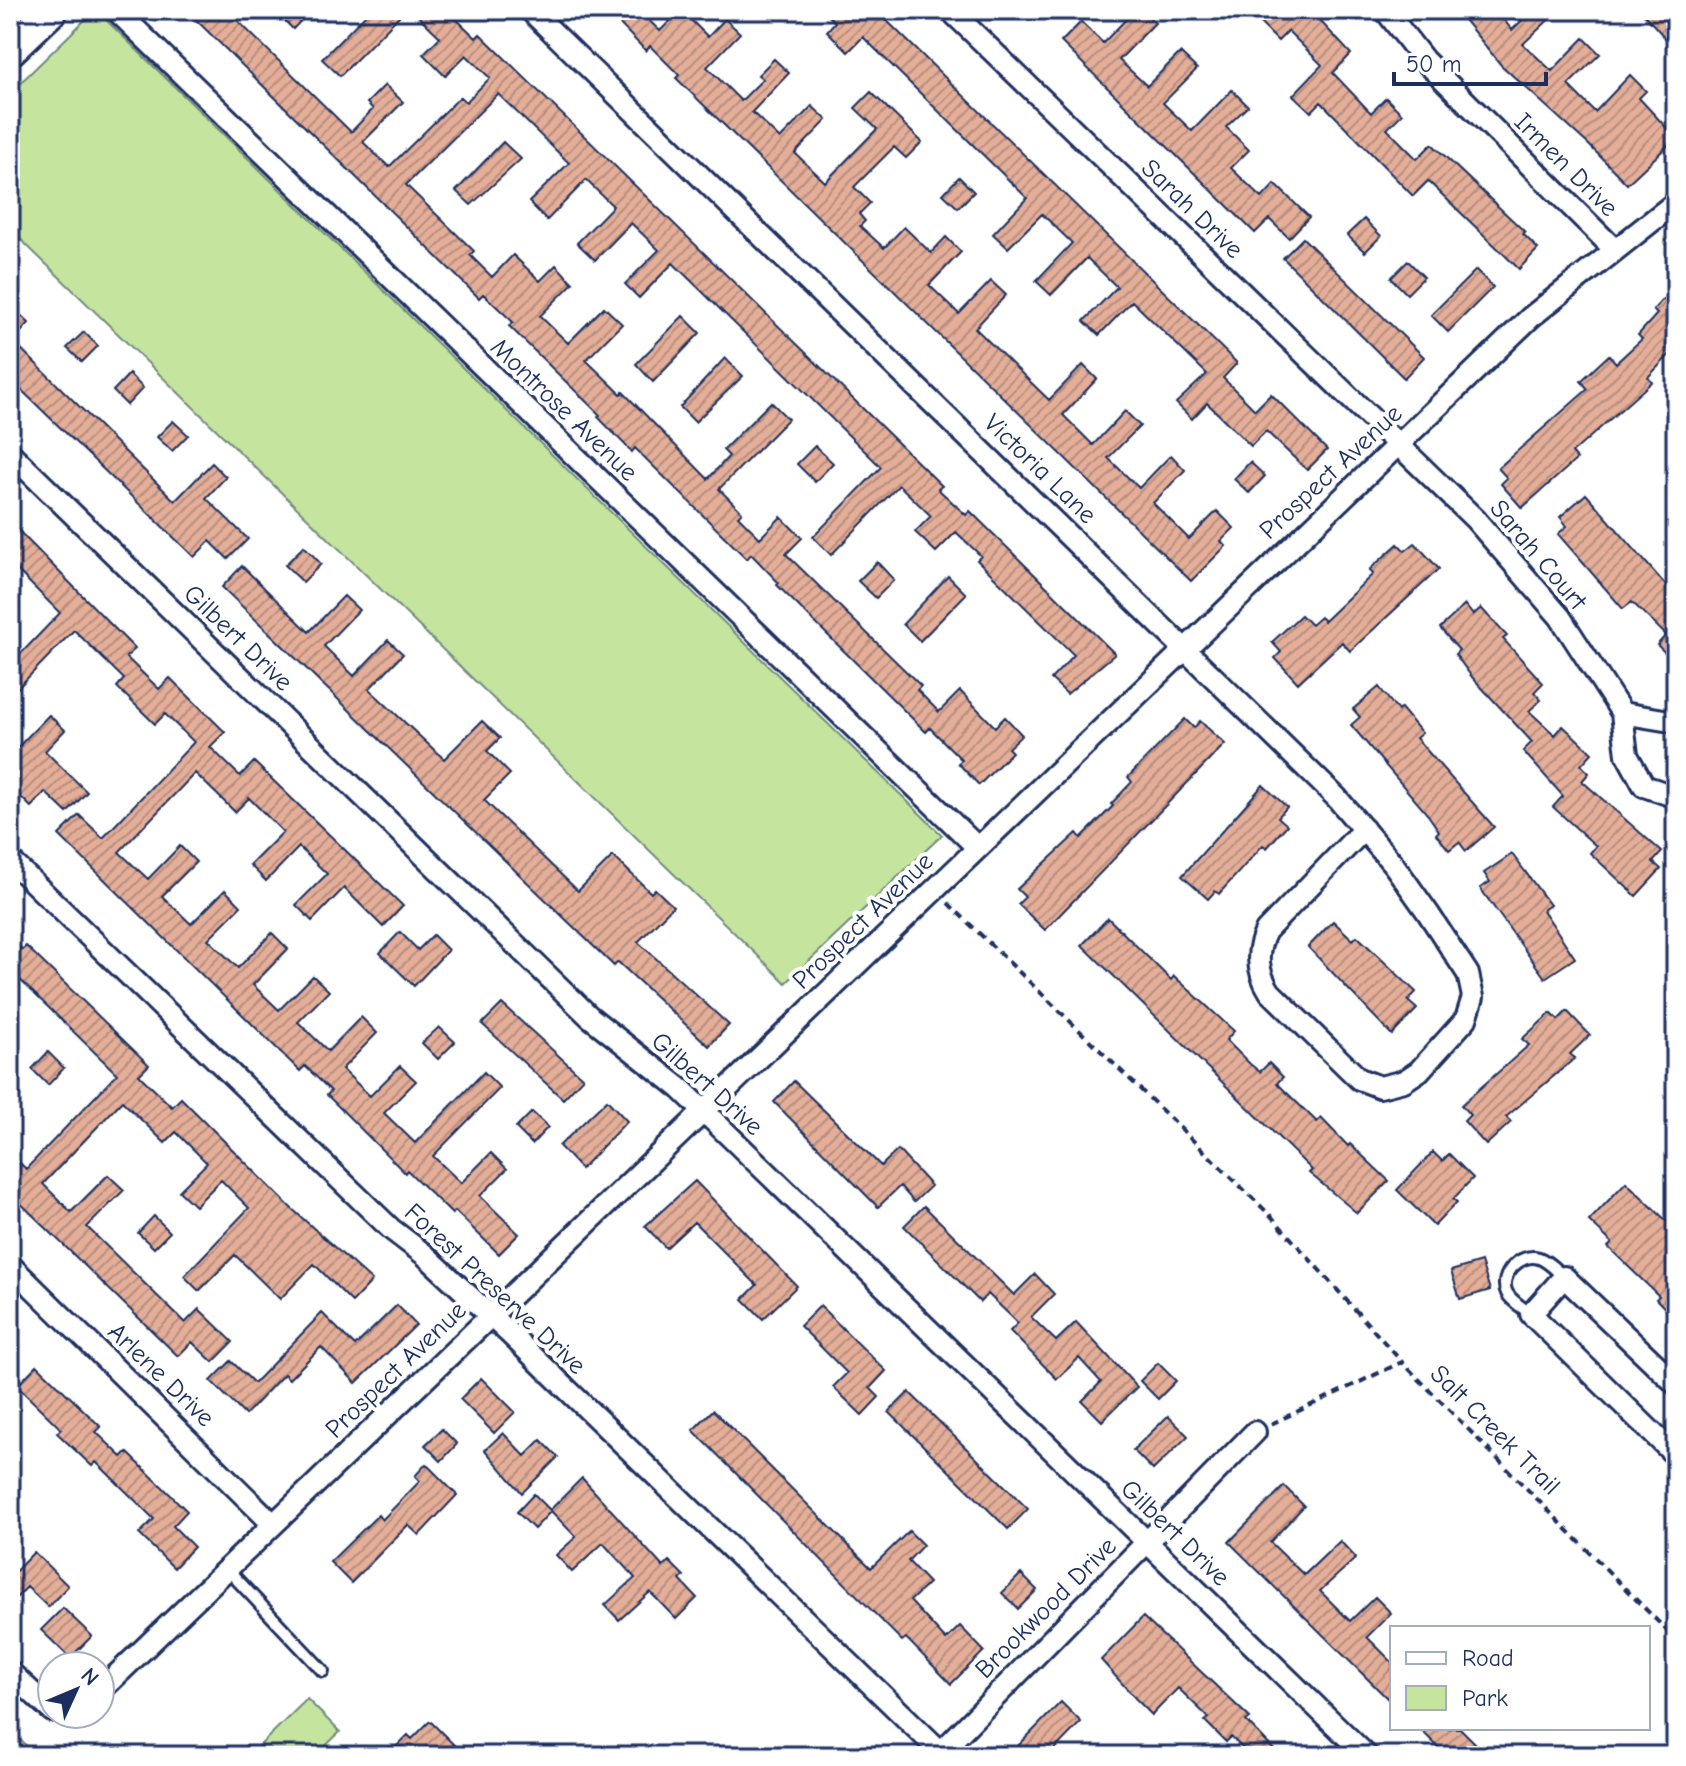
<svg xmlns="http://www.w3.org/2000/svg" width="1686" height="1766" font-family="'Comic Neue',sans-serif">
<style>
.green{fill:#c5e59e;stroke:#708a7e;stroke-width:2}
.building{fill:url(#building-hatch);stroke:#1b2f5e;stroke-width:2}
.lines{fill:none;stroke-linecap:round;stroke-linejoin:round}
.lane-casing{stroke:#1b2f5e;stroke-width:16}
.street-casing{stroke:#1b2f5e;stroke-width:26}
.secondary-casing{stroke:#1b2f5e;stroke-width:36}
.path{stroke:#1b2f5e;stroke-width:4;stroke-dasharray:8 6;stroke-linecap:butt}
.lane{stroke:#fff;stroke-width:10}
.street{stroke:#fff;stroke-width:20}
.secondary{stroke:#fff;stroke-width:30}
.labels{text-anchor:middle;dominant-baseline:central;stroke-width:8;stroke-linejoin:round;paint-order:stroke}
.street-label{font-size:26px;fill:#1b2f5e;stroke:#fff}
</style>
<defs>
<pattern id="building-hatch" width="6" height="6" patternUnits="userSpaceOnUse" patternTransform="scale(2)"><rect width="6" height="6" fill="#e4ae98"/><path d="M-1 1l2-2M0 6l6-6M5 7l2-2" fill="none" stroke="#b88e7f"/></pattern>
</defs>
<rect width="100%" height="100%" fill="#fff"/>
<filter id="ink" filterUnits="userSpaceOnUse"><feTurbulence type="fractalNoise" baseFrequency=".0125" numOctaves="2"/><feDisplacementMap in="SourceGraphic" scale="16" xChannelSelector="R" yChannelSelector="G"/><feConvolveMatrix kernelMatrix="1 2 1 2 8 2 1 2 1" color-interpolation-filters="sRGB"/></filter>
<g filter="url(#ink)">
<path class="green" d="M100,14l842,821 -156,148 -776,-754v-136l80,-78z
M307,1699l33,33 -25,24h-66z
M10,1730l27,26h-27z"/>
<path class="building" d="M186,10h41l124,122 22,-23 -6,-6 18,-18 18,17 -40,40 26,25 71,-70 6,5 24,-24 -24,-23 -21,21 -22,-22 17,-17 -28,-27h35l29,28 4,-4 462,452 -4,3 28,26 4,-4 145,143 -48,40 -16,-15 23,-24 -97,-95 4,-4 -25,-24 -20,20 -21,-20 16,-16 -32,-31 -68,70 -18,-18 68,-70 -208,-204 -34,35 -14,-14 34,-34 -28,-27 -36,37 -18,-17 36,-37 -27,-26 -39,40 -18,-18 40,-39 -71,-69 -92,91 68,66 -4,4 22,22 21,-22 27,26 16,-16 17,18 -33,33 28,27 36,-36 18,17 -36,36 35,34 2,-2 85,87 21,-23 -6,-6 48,-48 17,17 -69,70 23,23 -4,4 22,22 21,-21 21,21 -16,16 135,132 -4,4 22,22 21,-21 35,36 10,-10 17,18 -14,13 4,4 -33,33 -21,-22 4,-3 -32,-32 -4,4 -149,-147 2,-2 -28,-29 -4,5 -112,-111 -3,4 -34,-35 2,-2 -91,-89 4,-4 -30,-28 -4,4z
M274,10h37l-18,19z
M370,10h35l-65,66 -18,-17z
M606,10h32l22,21 21,-21 27,27 17,-18 15,14 -33,34 34,34 22,-22 -5,-4 16,-16 15,14 -37,39 28,27 32,-33 15,14 -32,33 30,29 52,-53 -22,-21 16,-16 51,50 -16,16 -12,-11 -40,40 16,16 -11,11 6,7 -5,5 24,22 20,-21 27,26 15,-16 15,15 -32,33 30,29 32,-33 15,14 -31,33 74,72 34,-35 14,14 -34,36 30,30 32,-34 15,15 -32,32 31,30 32,-33 14,15 -32,33 36,36 28,-28 17,17 -13,13 5,5 -35,35 -515,-503 3,-3 -29,-29 -4,5z
M823,10h53l361,353 -14,15 32,32 16,-16 56,56 -20,20 -41,-39 -15,15 -44,-43 -15,16 -16,-16 31,-29 -75,-73 -33,34 -15,-14 33,-34 -30,-29 -36,37 -15,-14 36,-38 -30,-29 -34,34 -15,-14 34,-36 -164,-161 -15,15 -21,-21 8,-9z
M1135,10h7l13,13 -36,37 28,26 33,-33 17,16 -34,34 29,28 40,-41 16,16 -22,21 23,23 -18,18 31,30 13,-14 34,33 -20,21 -20,-19 -14,14 -194,-191 20,-20 22,21z
M1247,10h63l41,44 -18,19 38,40 15,-15 16,16 -15,15 30,30 15,-15 93,88 -2,2 15,15 -19,20 -91,-88 -15,15 -92,-94 -10,10 -18,-17 29,-30 -34,-34 -10,10z
M1456,10h40l16,20 21,-20h26l-36,34 29,27 32,-33 16,16 -32,31 27,27 35,-37 16,16 -7,7 37,40 -49,46 -38,-39 -88,-80z
M1640,10h36v40z
M503,142l18,17 -50,46 -15,-14z
M959,177l15,15 -16,16 -15,-14z
M1364,219l17,17 -16,16 -18,-17z
M1303,238l121,119 -20,21 -121,-120z
M1408,261l16,16 -17,17 -16,-16z
M1476,270l17,17 -45,45 -17,-17z
M1663,299l13,12v37l-28,29 4,5 -80,71 5,6 -55,49 -21,-24 6,-6 -9,-10 90,-79 -7,-8 28,-26 7,8 26,-24 -4,-4 19,-21 -4,-4z
M10,305l19,18 -16,18 162,160 37,-38 14,14 -20,21 42,41 -20,20 -18,-18 -16,16 -184,-178z
M683,316l17,17 -47,49 -17,-18z
M84,332l14,14 -16,16 -15,-14z
M725,358l18,18 -48,46 -15,-15z
M129,374l14,14 -16,17 -14,-14z
M173,421l15,14 -16,16 -15,-14z
M815,446l18,17 -18,19 -18,-18z
M1250,462l15,14 -16,17 -15,-14z
M1586,494l90,103v66l-19,-18 9,-10 -34,-33 -9,7 -65,-75 9,-8 -7,-9z
M10,522l125,127 -9,8 33,32 11,-11 55,54 -15,15 30,29 14,-14 149,144 -20,21 -39,-39 -32,33 -16,-16 31,-31 -28,-27 -33,34 -16,-16 33,-33 -34,-34 -14,14 -40,-39 -76,79 29,27 32,-33 16,16 -34,34 29,28 34,-34 16,16 -33,33 30,29 34,-35 16,16 -35,36 26,25 34,-34 16,15 -31,31 30,29 33,-34 16,16 -35,36 28,27 30,-30 16,15 -32,32 31,30 69,-71 16,16 -67,68 28,27 30,-30 16,16 -27,27 39,38 -20,20 -44,-43 -3,3 -45,-44 -2,3 -78,-78 4,-4 -26,-25 -5,5 -241,-236 20,-20 24,23 91,-96 -29,-28 -10,10 -38,-37 7,-8 -50,-49 -64,66v-31l50,-52 -50,-50z
M1415,543l24,26 -89,82 -8,-9 -44,41 -23,-25 6,-6 -9,-10 29,-27 10,10 9,-8 4,4 49,-47 -4,-4 29,-26 7,7z
M304,546l17,18 -18,18 -18,-17z
M877,562l17,18 -18,18 -18,-17z
M242,566l67,66 35,-36 15,14 -35,36 30,30 34,-36 15,14 -34,35 75,70 38,-38 18,17 -13,13 23,23 -26,26 94,91 35,-35 38,37 4,-4 18,17 -35,36 91,83 -20,21 -91,-84 -4,4 -392,-379z
M948,576l18,18 -46,47 -17,-17z
M1465,605l8,10 8,-7 26,28 -4,3 40,44 -9,9 7,8 -12,11 26,24 8,-9 29,27 -11,12 8,8 -7,8 80,71 -9,10 8,7 -25,27 -46,-43 6,-7 -43,-39 10,-11 -40,-45 9,-9 -60,-65 -17,-23 4,-4 -19,-22z
M1379,687l19,24 3,-3 21,25 -6,5 78,89 -28,24 -7,-9 -10,8 -13,-16 3,-3 -11,-16 -77,-90 9,-8 -7,-8z
M49,715l16,15 -20,21 42,41 -20,21 -22,-21 -14,15 -21,-21v-31z
M1185,719l9,9 6,-7 25,23 -180,186 -27,-26 7,-7 -8,-8 60,-56 4,5 32,-32 -2,-2 21,-22 -4,-5z
M1263,785l24,22 -9,10 9,8 -20,23 -4,-3 -44,49 -4,-3 -7,8 -26,-23z
M1512,854l38,51 -7,5 32,48 -30,20 -65,-90 10,-6 -6,-9z
M1108,918l63,62 3,-4 60,55 -8,9 24,24 10,8 9,-9 14,14 -6,6 8,8 32,31 4,-4 27,28 2,-2 39,37 -32,32 -48,-40 3,-3 -230,-225z
M1333,921l20,19 4,-4 59,56 -8,9 9,8 -25,26 -84,-88z
M400,932l18,18 15,-15 15,15 -34,36 -34,-33z
M10,939l12,11 4,-4 123,119 -10,10 33,32 9,-9 109,109 82,74 -20,21 -38,-38 -34,35 -45,-44 -36,36 -15,-15 65,-68 -28,-28 -26,26 -16,-15 28,-28 -31,-31 -11,11 -43,-42 -79,83 28,28 37,-37 16,15 -37,37 98,96 14,-14 34,33 -20,20 -21,-20 -14,14 -168,-163v-40l16,16 91,-95 -107,-104z
M502,1004l81,74 -20,21 -81,-75z
M1567,1011l23,24 -20,19 5,4 -69,59 5,5 -25,23 -22,-24 6,-6 -9,-10 68,-60 -7,-6 29,-26 7,7z
M439,1027l16,15 -17,17 -16,-16z
M48,1052l16,16 -16,17 -16,-16z
M794,1081l87,85 17,-16 33,36 -17,16 -14,-16 -22,21 -104,-105z
M607,1100l20,21 -46,48 -22,-23z
M532,1112l16,15 -16,17 -16,-16z
M1433,1152l9,9 7,-7 24,24 -20,21 4,3 -23,24 -37,-36z
M695,1181l102,105 -34,33 -20,-20 14,-14 -63,-63 -28,26 -21,-22z
M1626,1182l50,48v90l-20,-21 3,-3 -51,-49 4,-4 -23,-22z
M924,1206l90,89 21,-21 19,20 -23,23 25,24 20,-19 61,65 -35,34 -20,-20 19,-19 -22,-24 -22,21 -47,-48 8,-8 -30,-29 -8,8 -76,-76z
M154,1216l16,16 -16,16 -16,-15z
M1481,1262l9,28 -30,9 -9,-28z
M397,1305l19,20 -60,58 -35,-36 -32,32 -5,-5 -39,41 -34,-34 20,-20 23,22 68,-70 33,33z
M820,1306l66,65 -16,17 9,9 -17,18 -29,-28 14,-14 -47,-47z
M1158,1363l18,18 -18,18 -18,-18z
M37,1365l64,62 -5,5 26,25 5,-5 60,59 -14,15 21,21 -20,21 -35,-34 15,-15 -58,-57 -4,4 -35,-33 4,-4 -44,-43z
M481,1378l34,34 -21,21 -34,-34z
M909,1392l119,117 -20,20 -119,-117z
M713,1410l158,158 38,-37 14,14 -15,16 21,22 -19,18 36,39 14,-14 24,25 -33,33 -45,-46 -4,3 -209,-211z
M1168,1416l20,20 -35,34 -20,-20z
M442,1429l15,15 -16,17 -16,-16z
M503,1433l22,23 16,-16 17,17 -36,36 -37,-43z
M426,1464l31,31 -38,40 -11,-10 -57,58 -21,-21 48,-47 4,5 38,-39 -5,-5z
M582,1478l81,89 6,-6 15,15 -4,4 17,18 -21,21 -26,-27 -31,28 -14,-15 30,-27 -32,-35 -31,29 -16,-17 20,-18 -25,-26 -17,18 -17,-17 17,-18 16,16z
M1284,1486l20,20 -34,36 34,33 36,-34 16,17 -36,33 30,30 25,-24 16,16 -24,24 25,25v41l-163,-161z
M34,1552l34,34 -20,21 -21,-20 -17,17v-27z
M1021,1574l16,16 -19,19 -16,-16z
M63,1608l29,28 -22,22 -29,-28z
M1143,1617l107,101 -4,3 34,35h-29l-20,-19 -5,5 -21,-21 4,-3 -31,-30 -26,27 -17,-17 -34,-38z
M1061,1702l20,20 -33,34h-19l-11,-10z
M430,1721l35,35h-78l21,-21 4,4z
M1419,1728h41l28,28h-41z"/>
<g class="lines">
<g class="lane-casing">
<path id="lane" d="M1531,1314c-8,-6 -19,-12 -24,-21 -9,-17 13,-41 32,-35 9,3 18,13 25,19
M227,1569l96,102"/>
</g>
<g class="street-casing">
<path id="street" d="M116,10l861,837
M530,10l806,787 58,68 34,48 40,61 5,23 -7,22 -47,52 -15,10 -24,6 -21,-8 -89,-87c-13,-20 -15,-39 -4,-61l98,-102
M950,10l525,509 85,98 62,96 5,42 17,31 32,11
M1385,10l39,50 190,189
M10,453l580,564 91,72 686,667
M1622,713l54,9
M10,860l381,369 34,26 85,79 435,422
M10,1265l263,259
M1676,1384l-112,-107 -33,37 145,142
M10,1672l42,39
M100,1691l1431,-1374 145,-115
M941,1752l314,-320"/>
</g>
<g class="secondary-casing">
<path id="secondary" d="M10,50l42,-40"/>
</g>
<path class="path" d="M948,903l322,312 132,147
M1271,1424l131,-62 274,278"/>
<use href="#lane" class="lane"/>
<use href="#street" class="street"/>
<use href="#secondary" class="secondary"/>
</g>
</g>
<g class="labels">
<g class="street-label">
<text transform="translate(1566 165) rotate(45)">Irmen Drive</text>
<text transform="translate(1192 209) rotate(44)">Sarah Drive</text>
<text transform="translate(564 410) rotate(44)">Montrose Avenue</text>
<text transform="translate(1040 469) rotate(44)">Victoria Lane</text>
<text transform="translate(1331 472) rotate(-43)">Prospect Avenue</text>
<text transform="translate(1538 555) rotate(50)">Sarah Court</text>
<text transform="translate(238 638) rotate(44)">Gilbert Drive</text>
<text transform="translate(863 921) rotate(-44)">Prospect Avenue</text>
<text transform="translate(707 1084) rotate(42)">Gilbert Drive</text>
<text transform="translate(495 1289) rotate(43)">Forest Preserve Drive</text>
<text transform="translate(396 1370) rotate(-44)">Prospect Avenue</text>
<text transform="translate(161 1375) rotate(44)">Arlene Drive</text>
<text transform="translate(1495 1430) rotate(45)">Salt Creek Trail</text>
<text transform="translate(1175 1533) rotate(44)">Gilbert Drive</text>
<text transform="translate(1046 1608) rotate(-45)">Brookwood Drive</text>
</g>
</g>
<rect width="1686" height="1766" fill="none" stroke="#fff" stroke-width="40"/>
<rect x="20" y="20" width="1646" height="1726" fill="none" stroke="#1b2f5e" stroke-width="3" filter="url(#ink)"/>
<rect x="1390" y="1626" width="260" height="104" fill="#ffffff" stroke="#a4acbf" stroke-width="2"/>
<rect x="1406" y="1652" width="40" height="12" fill="#ffffff" stroke="#a4acbf" stroke-width="2"/>
<text x="1462" y="1666" font-size="24" fill="#1b2f5e">Road</text>
<rect x="1406" y="1686" width="40" height="24" fill="#c5e59e" stroke="#a4acbf" stroke-width="2"/>
<text x="1462" y="1706" font-size="24" fill="#1b2f5e">Park</text>
<g transform="translate(76 1690) rotate(46)"><circle r="38" fill="#ffffff" stroke="#a4acbf" stroke-width="2"/>
<path d="M0-6L14 30L0 20L-14 30Z" fill="#1b2f5e"/>
<text y="-12" font-size="22" font-weight="bold" text-anchor="middle" fill="#1b2f5e">N</text>
</g>
<path d="M1394 72v12h152v-12" fill="none" stroke="#1b2f5e" stroke-width="4"/>
<text x="1406" y="72" font-size="24" fill="#1b2f5e" stroke="#ffffff" stroke-width="6" paint-order="stroke">50 m</text>
</svg>
